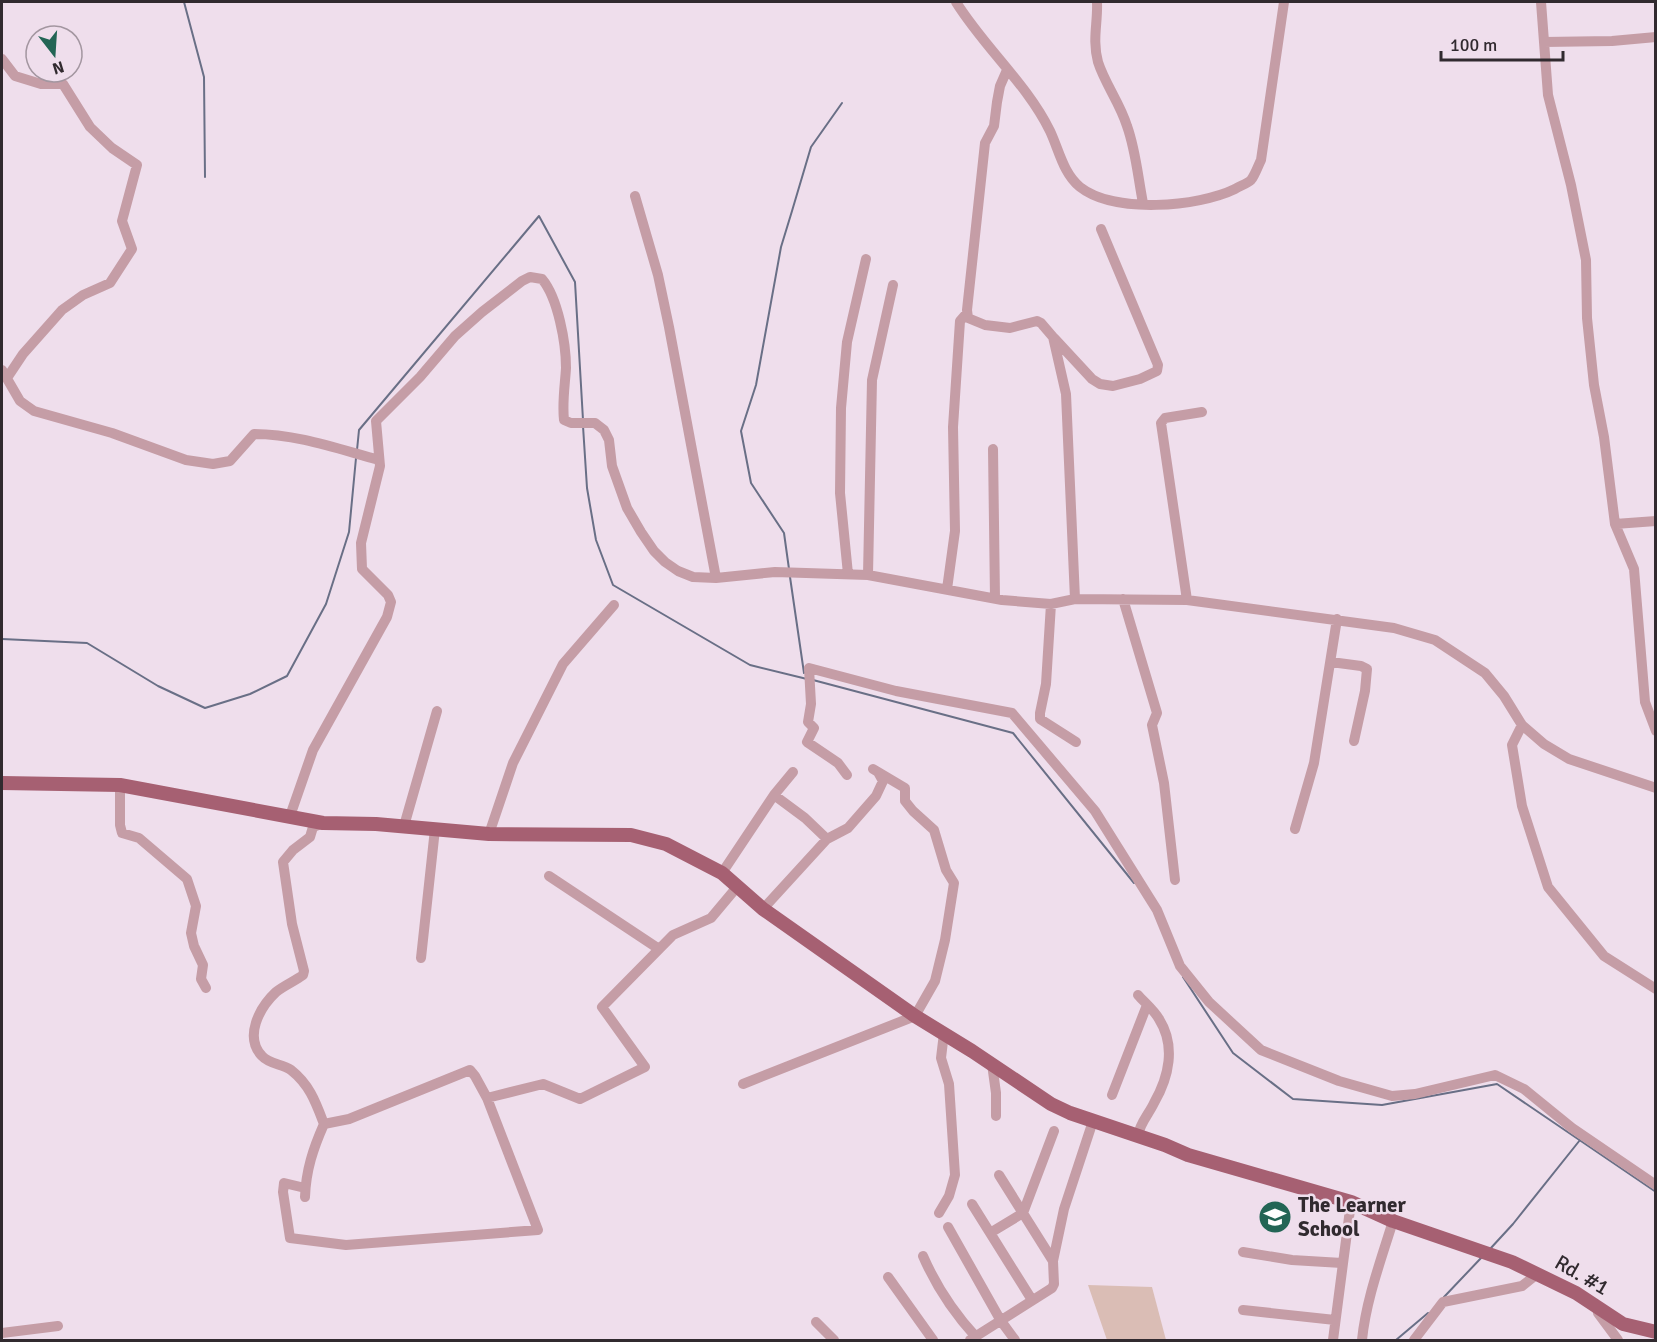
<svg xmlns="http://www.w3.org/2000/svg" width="1657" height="1342" font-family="Signika,sans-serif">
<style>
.green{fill:#dabdb5}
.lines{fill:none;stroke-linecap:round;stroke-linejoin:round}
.stream{stroke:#696f86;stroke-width:2}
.minor{stroke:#c59da6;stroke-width:10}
.major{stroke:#a66072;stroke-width:14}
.labels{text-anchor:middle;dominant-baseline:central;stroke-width:5;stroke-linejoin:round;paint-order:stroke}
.poi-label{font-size:21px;font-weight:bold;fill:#312a2f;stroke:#efdeec;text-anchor:start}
.street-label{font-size:21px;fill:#312a2f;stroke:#efdeec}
</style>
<rect width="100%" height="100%" fill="#efdeec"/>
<path class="green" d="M1088,1285l64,2 14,53h-59z"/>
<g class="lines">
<path class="stream" d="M184,2l20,75 1,100
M583,426l4,62 9,52 17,45 137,80 57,14
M357,450l2,-20 180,-214 36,66 8,138
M789,569l-5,-36 -33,-50 -10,-52 15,-46 25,-138 11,-36 19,-64 31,-44
M790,577l14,96
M2,639l85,4 71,43 47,22 45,-14 37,-18 39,-72 23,-72 7,-74
M813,680l200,53 121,150
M1183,977l50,76 60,46 89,6 115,-21 159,108
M1490,1249l23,-25 67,-84
M1444,1297l38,-40
M1396,1340l32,-27"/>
<path class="minor" d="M956,2c28,45 71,82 94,129 9,19 13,42 30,56 34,27 118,20 155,2 4,-3 12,-5 16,-9 4,-5 7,-14 10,-20l23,-158
M1097,2c1,21 -5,37 1,60 7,22 22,41 29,64 9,25 11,52 16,77
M1541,2l7,93 23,90 15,75 1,58 7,67 10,52 11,87 19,45 11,133 11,29
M1544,42l68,-1 44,-4
M2,59l13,17 26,8h22l27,43 22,21 25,17 -15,56 10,28 -22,34 -27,12 -21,15 -39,44 -16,24
M1007,70l-7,16 -3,16 -3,24 -9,17 -18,167 1,8 17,7 25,3 27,-7 4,2 12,14 13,57 9,205
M635,196l23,79 11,52 47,251
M1054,338l38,41 8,5 13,2 27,-7 17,-8 1,-6 -57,-136
M2,370l18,31 14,10 78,22 74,27 27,4 17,-3 24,-27c43,0 84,15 125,26
M993,449l2,149
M1615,524l41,-3
M848,574l-8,-81 1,-85 6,-66 19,-83
M868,575l4,-195 21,-95
M947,589l8,-58 -2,-104 7,-106 7,-8
M1123,599l34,114 -5,12 12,58 11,97
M1187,600l-26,-177 4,-5 37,-6
M1051,604l-5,80 -6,29v6l36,23
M1331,662l30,4 6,3 -2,22 -11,50
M1522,725l-10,20 10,61 26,81 56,69 52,33
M847,775l-9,-12 -31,-21 7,-14 -6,-6 3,-18 -2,-36 87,23 116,22 83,98 62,99 23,56 29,36 52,48 78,31 53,15 23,-2 80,-19 29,14 48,39 84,57
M120,785v40l2,8 17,5 48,41 9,27 -5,27 3,13 9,19 -2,14 5,9
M774,795l31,23 22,21
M290,816l23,-66 74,-133 4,-15 -3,-7 -26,-26 -1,-26 19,-77 -4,-45 44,-44 35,-41 27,-24 40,-31 8,-4 12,2c16,19 24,64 24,89 -1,17 -4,34 -2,52l7,3h24l9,7 5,10 3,26 15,42 14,24 13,19 11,11 13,9 15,6 23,1 59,-6 93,3 134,25 49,4 24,-5 112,1 207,28 41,12 50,33 19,23 18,29 22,19 25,15 87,29
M323,823l-10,4 -3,10 -17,13 -10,12 9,62 12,47 -1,4c-8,6 -18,10 -27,17 -17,16 -32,45 -14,64 7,8 20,8 29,14 19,15 25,33 33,54
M404,826l33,-115
M1295,829l19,-66 23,-144
M489,834l24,-71 50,-99 51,-59
M722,873l52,-78 19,-23
M549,876l110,73
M763,909l64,-70 21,-11 28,-32 7,-15 -5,-9
M421,958l14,-129
M1138,995c7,8 16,15 21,24 17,27 10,58 -5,84 -5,11 -15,21 -16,33
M992,1064l4,29v23
M743,1084l172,-68 20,-35 10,-41 9,-57 -8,-13 -12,-40 -21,-19 -8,-10v-13l-32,-19
M1112,1095l35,-90
M999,1175l54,86
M305,1188l-21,-5 -1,9 7,46 56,7 192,-15 -51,-132
M305,1197c1,-27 8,-48 19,-73l25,-5 121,-49 5,6 12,22 56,-14 37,15 65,-32 -43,-60 71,-72 38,-17 26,-31
M972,1204l60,96
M939,1213l10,-17 6,-21 -6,-91 -8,-26 3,-25
M948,1227l53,94 14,19
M990,1233l33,-20 31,-82
M1243,1252l49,8 50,3
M923,1256c13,30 31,57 53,81
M888,1277l45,63
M1597,1307l1,6 20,27
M1243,1310l92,10
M816,1322l18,18
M2,1333l56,-7
M970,1340l82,-52 2,-4 -1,-23 11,-52 29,-88
M1333,1340l18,-138
M1362,1340c4,-40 19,-80 31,-119
M1414,1340l29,-38 79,-16 15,-12"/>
<path class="major" d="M2,783l118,2 203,38 53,1 113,10 142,1 35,9 56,29 41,36 152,107 57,35 79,53 19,9 95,32 23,10 163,47 42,19 119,41 64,31 47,31 33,8"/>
</g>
<defs>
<g id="school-disc" transform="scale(1.725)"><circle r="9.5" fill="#236555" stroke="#efdeec"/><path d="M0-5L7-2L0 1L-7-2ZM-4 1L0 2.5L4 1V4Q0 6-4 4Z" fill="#fff"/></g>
</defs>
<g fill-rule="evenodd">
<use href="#school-disc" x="1275" y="1217"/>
</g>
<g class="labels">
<g class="poi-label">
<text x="1298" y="1205">The Learner<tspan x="1298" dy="24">School</tspan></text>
</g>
<g class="street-label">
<text transform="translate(1582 1275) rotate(30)">Rd. #1</text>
</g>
</g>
<rect width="1657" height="1342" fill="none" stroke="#312a2f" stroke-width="6"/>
<g transform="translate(54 54) rotate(163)"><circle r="28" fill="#efdeec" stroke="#a396a0" stroke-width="1.5"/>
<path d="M0-4.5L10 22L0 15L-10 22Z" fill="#236555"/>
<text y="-9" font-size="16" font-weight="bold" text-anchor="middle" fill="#312a2f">N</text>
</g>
<path d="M1441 51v9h122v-9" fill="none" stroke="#312a2f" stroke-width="3"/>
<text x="1450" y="51" font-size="18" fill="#312a2f" stroke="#efdeec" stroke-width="4.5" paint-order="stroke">100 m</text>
</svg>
